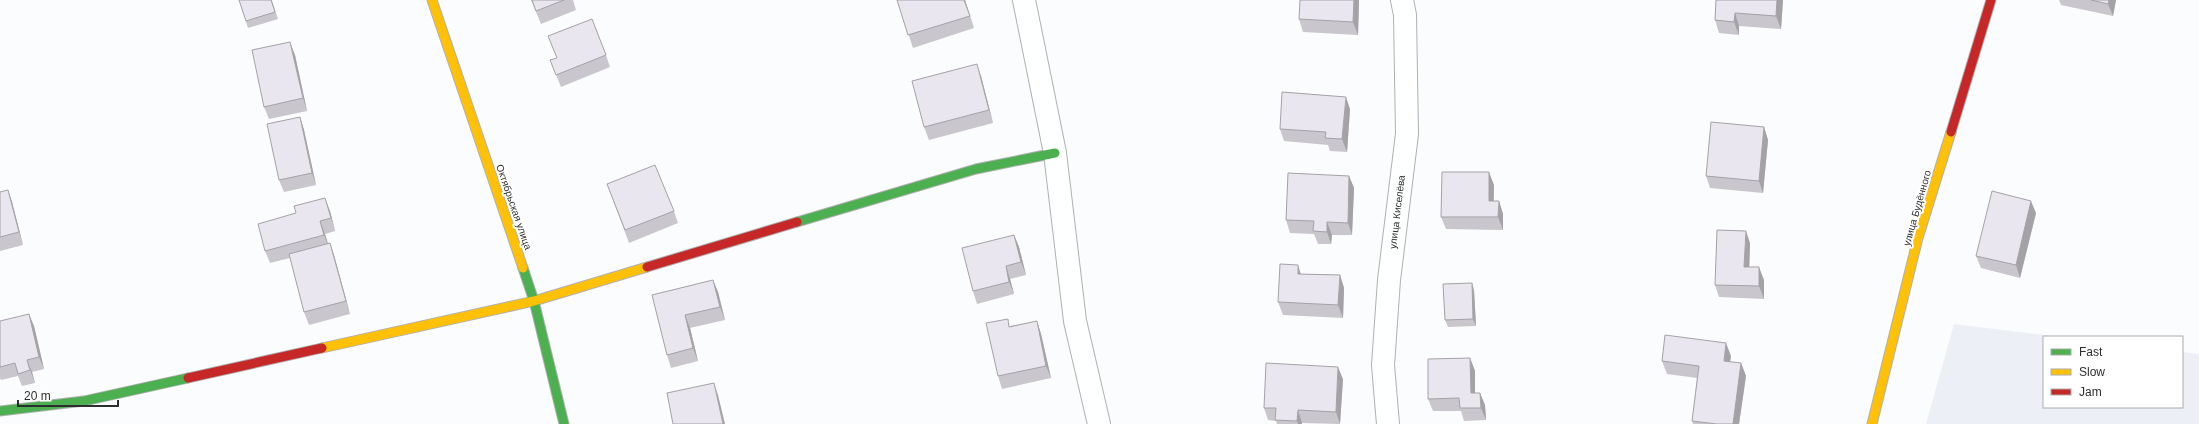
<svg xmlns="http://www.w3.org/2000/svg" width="2199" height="424" font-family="Arial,sans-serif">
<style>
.built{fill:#eceff5}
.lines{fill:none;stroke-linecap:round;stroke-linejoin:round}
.street-casing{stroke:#afb0b2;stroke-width:24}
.fast-casing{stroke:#afb0b2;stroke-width:11}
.slow-casing{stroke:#afb0b2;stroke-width:11}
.jam-casing{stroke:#afb0b2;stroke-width:11}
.street{stroke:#feffff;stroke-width:22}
.fast{stroke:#4caf50;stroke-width:9}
.slow{stroke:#ffc107;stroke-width:9}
.jam{stroke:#c62828;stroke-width:9}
.wall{fill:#c9c6ce}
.shaded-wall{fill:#a4a1a7}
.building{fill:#eae6ef;stroke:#a4a1a7}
.labels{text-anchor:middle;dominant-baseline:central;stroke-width:4;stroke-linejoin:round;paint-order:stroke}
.street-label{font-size:10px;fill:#2c2d2f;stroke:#fff}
</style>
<rect width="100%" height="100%" fill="#fbfcfe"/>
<path class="built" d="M1954,324l106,13h-16v70h138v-55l17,2v70h-273z"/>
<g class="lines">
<g class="street-casing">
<path id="street" d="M1024,0l31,153 20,168 24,103
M1388,424l-5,-59 6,-85 18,-146 -2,-119 -3,-15"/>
</g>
<g class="fast-casing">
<path id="fast" d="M797,222l179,-53 79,-16
M523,268l11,33 30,123
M0,411l84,-10 104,-23"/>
</g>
<g class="slow-casing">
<path id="slow" d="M432,0l91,268
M322,348l212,-47 113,-34
M1872,424l46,-186 33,-106"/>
</g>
<g class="jam-casing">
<path id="jam" d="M1951,132l40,-132
M647,267l150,-45
M188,378l134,-30"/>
</g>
<use href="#street" class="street"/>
<use href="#fast" class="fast"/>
<use href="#slow" class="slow"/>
<use href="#jam" class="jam"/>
</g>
<path class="wall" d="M239,0h33l6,19 -30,9z
M531,0h42l3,10 -35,14z
M897,0h68l9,28 -61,20z
M1359,0l-1,35 -55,-3 -4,-13z
M1716,0h67l-2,29 -42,-3v9l-20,-2 -4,-13z
M2059,0h57l-3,16 -52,-11z
M548,36l58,19 4,12 -49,20 -11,-27 7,-2z
M295,55l12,56 -38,8 -5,-12z
M981,76l12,47 -64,17 -5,-13z
M1350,109l-3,43 -17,-1 -2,-6 -44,-4 -4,-12z
M300,117l4,13 12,55 -32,7 -5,-12z
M1764,127l4,13 -5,53 -53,-5 -4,-12z
M1349,176l5,12 -2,47h-20l-1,9h-13l-4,-10 -24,-1 -4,-13z
M607,184l67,27 4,12 -49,20z
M1494,185v16h5l4,13v16l-57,-1 -5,-12z
M8,190l4,12 11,43 -23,6v-59z
M330,211l5,20 -10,3 3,9h2l4,12 16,59 -41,11 -5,-13 -14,-54 -20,5 -5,-12z
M2036,213l-16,65 -39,-10 -5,-12z
M1014,235l5,12 7,28 -16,4 4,15 -37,10 -4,-13z
M1750,243l-1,24 15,13v19l-45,-2 -4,-12z
M1301,274l39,1 4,13 -1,30 -60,-3 -5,-13z
M713,280l5,12 7,28 -35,8 8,33 -27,7 -4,-13 -15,-60z
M1474,290l2,36 -28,1 -3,-7z
M0,321l34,5 10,43 -12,3 3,11 -13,3 -4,-10 -17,4 -1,-2z
M1037,321l4,13 10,44 -49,11 -4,-13 12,-50z
M1731,356l-1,6 11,1 5,13 -7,48h-46l-1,-3 5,-43 -30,-4 -5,-13z
M1470,358l5,13v22h5l5,12 1,15 -22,1 -3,-10h-28l-5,-12z
M1343,379l-3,45 -38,-1v1h-25l-1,-3 -8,-1 -4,-12z"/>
<path class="shaded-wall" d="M964,0h1l9,28 -4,-12z
M1354,0h5l-1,35 -5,-13z
M1777,0h6l-2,29 -5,-13z
M2109,0h7l-3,16 -5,-12z
M1735,13l4,13v9l-5,-13z
M290,42l5,13 12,56 -4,-13z
M977,64l4,12 12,47 -4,-13z
M1346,97l4,12 -3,43 -5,-13z
M300,117l4,13 12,55 -4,-12z
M1764,127l4,13 -5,53 -4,-12z
M1489,172l5,13 -1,29 -4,-13z
M1349,176l5,12 -2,47 -4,-12z
M8,190l4,12 11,43 -4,-13z
M325,198l5,13 5,20 -4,-13z
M1499,201l4,13v16l-5,-13z
M2031,201l5,12 -16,65 -4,-13z
M320,221l5,13 4,14 -5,-13z
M1327,222l5,13 -1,9 -4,-12z
M1746,231l4,12 -1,37 -5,-13z
M1014,235l5,12 7,28 -5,-13z
M330,243l4,12 16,59 -4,-13z
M1298,265l4,13 -4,-4z
M1006,266l4,13 4,15 -5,-12z
M1759,267l5,13v19l-5,-13z
M1340,275l4,13 -1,30 -5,-13z
M713,280l5,12 7,28 -5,-13z
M1472,283l2,7 2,36 -3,-7z
M29,314l5,12 10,43 -5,-12z
M685,315l5,13 8,33 -5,-13z
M1037,321l4,13 10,44 -5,-12z
M1726,343l5,13 -3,17 -4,-12z
M1470,358l5,13v34l-4,-12z
M27,360l5,12 3,11 -5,-13z
M1741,363l5,13 -7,48h-6z
M1338,367l5,12 -3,45 -4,-12z
M714,383l4,12 7,29h-2z
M1480,393l5,12 1,15 -5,-12z
M1298,410l4,13v1h-4l-1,-3z"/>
<path class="building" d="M239,0h32l4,12 -29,9z
M532,0h32l-28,11z
M897,0h67l6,16 -62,19z
M1300,0h54l-1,22 -54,-3z
M1716,0h61l-1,16 -41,-3 -1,9 -19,-2z
M2091,0h18l-1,4z
M592,19l14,36 -50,20 -6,-15 7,-2 -9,-22z
M290,42l13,56 -39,9 -12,-57z
M977,64l12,46 -65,17 -12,-46z
M1282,92l64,5 -4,42 -17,-1 1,-6 -46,-3z
M300,117l12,56 -33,7 -12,-56z
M1711,122l53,5 -5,54 -53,-5z
M655,165l19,46 -49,19 -18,-46z
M1442,172h47v29h10l-1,16h-57z
M1288,173l61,3 -1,47 -21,-1v10l-14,-1 1,-10 -28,-1z
M8,190l11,42 -19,5v-45z
M1992,191l39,10 -15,64 -40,-9z
M325,198l6,20 -11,3 4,14 -59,16 -7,-27 38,-11 -2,-7z
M1717,230l29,1 -2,36h15v19l-44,-1z
M1014,235l7,27 -15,4 3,16 -36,9 -11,-43z
M330,243l16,58 -42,11 -15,-58z
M1280,264l18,1v9l42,1 -2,30 -60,-3z
M713,280l7,27 -35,8 8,33 -26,7 -15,-60z
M1472,283l1,36 -28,1 -2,-36z
M29,314l10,43 -12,3 3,10 -12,4 -3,-11 -15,4v-46z
M1008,319l1,8 28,-6 9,45 -48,10 -12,-53z
M1665,335l61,8 -2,18 17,2 -8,61h-16l-25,-3 7,-55 -37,-5z
M1470,358l1,35h9l1,15h-21l-1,-10 -31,1v-40z
M1266,363l72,4 -2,45 -38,-2 -1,11 -22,-1 1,-12h-12z
M714,383l9,41h-50l-6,-31z"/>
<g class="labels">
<g class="street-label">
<text transform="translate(514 207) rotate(71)">Октябрьская улица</text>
<text transform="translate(1917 208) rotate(-74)">улица Будённого</text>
<text transform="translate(1397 212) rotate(-83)">улица Киселёва</text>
</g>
</g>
<rect x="2043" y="336" width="140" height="72" fill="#ffffff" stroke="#ababac"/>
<rect x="2051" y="349" width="20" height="6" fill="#4caf50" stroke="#ababac"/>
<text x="2079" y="356" font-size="12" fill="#2c2d2f">Fast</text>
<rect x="2051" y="369" width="20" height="6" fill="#ffc107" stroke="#ababac"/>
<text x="2079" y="376" font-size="12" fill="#2c2d2f">Slow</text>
<rect x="2051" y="389" width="20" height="6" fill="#c62828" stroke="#ababac"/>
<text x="2079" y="396" font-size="12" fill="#2c2d2f">Jam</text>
<path d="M18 400v6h100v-6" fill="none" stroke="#2c2d2f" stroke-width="2"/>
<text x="24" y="400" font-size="12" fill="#2c2d2f" stroke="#ffffff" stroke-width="3" paint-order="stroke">20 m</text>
</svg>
